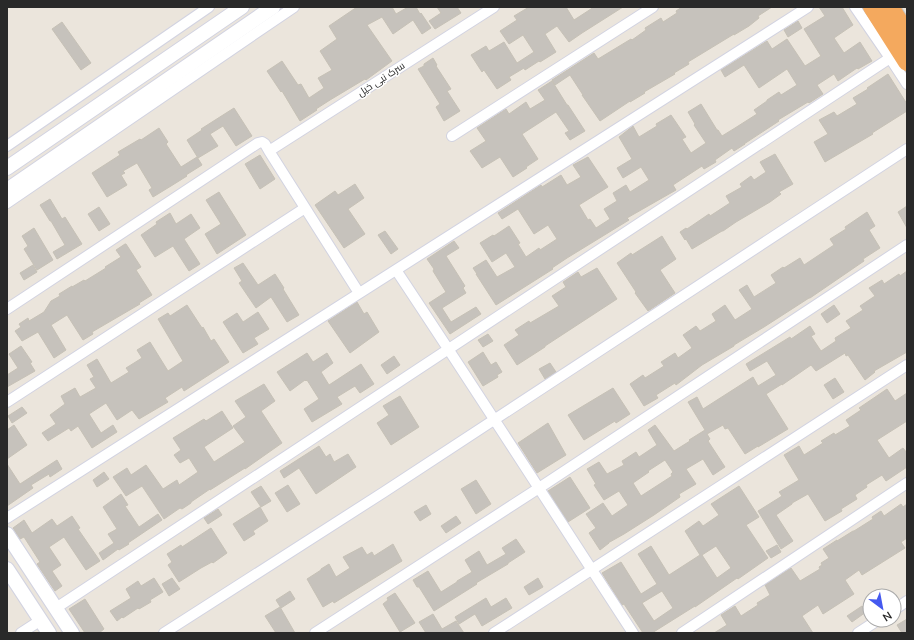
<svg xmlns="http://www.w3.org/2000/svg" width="914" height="640" font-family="Mulish,Cairo,sans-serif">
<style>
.building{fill:#c6c2bc;stroke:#c6c1b6;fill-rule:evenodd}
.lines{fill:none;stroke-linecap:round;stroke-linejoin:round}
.street-casing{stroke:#d2d3e1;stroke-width:12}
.secondary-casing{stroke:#d2d3e1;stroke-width:16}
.highway-casing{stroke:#c7c7c7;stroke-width:20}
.street{stroke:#fff;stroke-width:10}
.secondary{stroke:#fff;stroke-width:14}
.highway{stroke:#f4a95e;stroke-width:18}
.labels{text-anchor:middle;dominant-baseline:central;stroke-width:3;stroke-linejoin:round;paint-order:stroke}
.street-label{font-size:10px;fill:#292929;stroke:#fff}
</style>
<rect width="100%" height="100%" fill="#ebe5dc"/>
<path class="building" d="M357,7h35l4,7 12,-7h8l4,7 1,-1 10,15 -9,6 -9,-14 -20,14 -11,-17 -15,8 25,36 -26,19 -1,-1 -35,21 -14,9 1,1 -17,11 -18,-30 -1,1 -14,-21 15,-10 16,24 3,-1 8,14 15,-10 -6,-10 14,-8 -12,-19 17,-12 -8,-13z
M437,7h20l4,6 -26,16 -6,-8 12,-8z
M529,7h37l8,13 20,-13h29l-41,26 -13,9 -12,-16 -12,8 11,18 -16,10 -1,-1 -14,9 -1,-2 -15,9 2,3 -14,9 -13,-19 -2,2 -11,-17 15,-9 3,5 15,-9 13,21 17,-11 -11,-17 -14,9 -9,-13 17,-11 -3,-4z
M682,7h90l-14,9 1,2 -10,8 -15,9v-1l-46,28 1,2 -15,9 1,1 -31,18 1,1 -15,9v-1l-30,20 -18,-26h1l-13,-20 -15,10 -3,-5 42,-27 4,6 33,-20 1,1 14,-10 -1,-2 16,-10 2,4 14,-9 -1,-2z
M819,7h23l11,18 -19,13 10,15 16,-11 12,19 -14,8 -1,-1 -19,13 -4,-7 -17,11 6,9 -14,9 -1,-1 -30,18 1,1 -35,23h1l-11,7 -2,-3 -17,12 1,2 -12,7 -2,-3 -29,19 3,5 -49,28 2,2 -62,38 -15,10 1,1 -57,36 -20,-31h1l-4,-6 13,-8 11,17 18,-10 -9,-14 -14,9 -12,-19 13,-8 1,1 15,-10 11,17 -2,1 8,13 13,-9 1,2 17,-11 -9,-14 -14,9 -16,-25 -16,10 -4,-6 43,-28 1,2 19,-12 6,10 14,-8 -8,-12 15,-8 20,30 -29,18 9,15 2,-1 6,9 14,-9 -6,-10 13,-8 -4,-8 13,-8 4,7 19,-12 -8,-13 -18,11 -6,-10 15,-9 -13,-22 14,-11 6,11 18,-11 -1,-2 15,-9 15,22 -4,2 9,14 15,-10 -12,-18 1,-1 -7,-12 13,-8 16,26h1l4,6 13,-8 22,-14 -3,-4 13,-9v-1l12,-8 2,3 16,-10 -10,-16 -28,19 -15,-23 -19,12 -4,-7 46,-29 5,8 15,-10 18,27 16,-10 -17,-27 21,-13z
M798,21l4,7 -14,9 -4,-7z
M62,22l29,41 -10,7 -29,-41z
M433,58l4,7 -1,1 15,23 -4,2 13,20 -16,10 -8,-14 4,-3 -22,-35 6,-3v-2z
M888,74l19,30v7l-35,22 1,1 -48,28 -11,-20 14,-8 -9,-14 15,-8 3,4 20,-12 -4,-6 15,-9 -1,-1z
M552,81l15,24h1l17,26 -15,9 -5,-7 4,-2 -13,-19 -34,22 16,25 -12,8 1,1 -14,9 -13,-20 -18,11 -12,-17 16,-10 -9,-13 29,-19 3,5 17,-12 4,7 15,-9 -7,-10z
M234,108l18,28 -16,10 -13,-20 -13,8 8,12 -20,12 -11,-18 15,-10 -1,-1z
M159,128l9,14 -2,2 15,23 16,-10 5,8 -16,10 1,1 -16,10 -18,11 -4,-7 3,-2 -15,-25 -14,8 2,2 -4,2 6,10 -20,12 -15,-24 28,-18 -2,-3 22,-13 1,1z
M775,154l18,30 -14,8 2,2 -11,8 -34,20 -13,9h-1l-30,18 -6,-10 -1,1 -5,-8 6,-4 1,1 22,-15 1,2 20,-13 -4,-7 16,-9 -2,-3 11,-8 3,4 12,-8 -6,-10z
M260,155l15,24 -15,10 -15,-25z
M355,184l9,14 -16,11 17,25 -21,14 -29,-43 20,-14 3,4z
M219,192l27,43 -29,19 -12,-20 16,-10 -15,-24z
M50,199l12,20 3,-2 17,27 -25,15 -4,-7 12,-7 -14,-24h-1l-10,-16z
M907,206v22l-9,-16z
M99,207l11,17 -11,7 -11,-17z
M867,212l8,14 -6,4 11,18 -17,11 1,2 -54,37h-1l-45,29 -30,18v1l-32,19 -26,20 -1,-2 -19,12 2,3 -14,8 -14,-22 13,-9 2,3 19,-12 -3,-4 14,-9 3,5 14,-10 -9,-13 13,-9 4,5 16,-10 -4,-7 13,-9 10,15 17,-11 -13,-19 8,-5 7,12 22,-14 -5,-8 12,-8 1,1 16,-10 4,7 30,-20 -4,-6 16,-10 -1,-2z
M170,213l6,11 15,-10 9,14 -16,11 16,25 -11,7 -16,-25 -18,11 -14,-22 16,-11 -1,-2z
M34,228l19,32 -16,10 -13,-21 4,-3 -6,-10z
M385,231l13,18 -7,5 -13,-19z
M662,236l14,23 -16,11 15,23 -27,18 -13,-18 1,-1 -19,-29 14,-10 1,2z
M454,241l5,7 -13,8 19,30 -2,2 3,5 -24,15 9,14 25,-15 5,7 -31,20 -21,-31 17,-11 -13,-21 1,-2 -7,-10z
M125,244h1l15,23 -5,3 16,25 -13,8 1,1 -48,28 1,2 -10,6 -16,-25 -16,10 15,25 -12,8 -16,-26 -16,9 -7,-10 6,-4 -2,-3 9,-6 1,3 15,-9 7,-11 9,-5 -1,-2 13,-8v1l12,-7 1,1 21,-13 -1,-1 16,-10 -5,-7z
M243,263l15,22 17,-11 9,14 -1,1 16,26 -12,7 -16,-25 -15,11 -17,-25 3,-2 -8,-13z
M33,265l4,7 -13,8 -4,-7z
M597,268l20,31 -72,47v1l-28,18 -13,-20 15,-10 -4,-5 14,-9 1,2 29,-17 -7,-10 14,-9 -3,-5 15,-10 3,5z
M907,271v81l-33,19 1,1 -10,8 -17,-25 -2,1 -1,-3 -29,18 -5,-6 -29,20v-1l-16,10 22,35 -30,18v-1l-13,8 -17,-26 -3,1 -2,-4 -16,9 3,5 -2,2 17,26 -12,8 -10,-16 -17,10 10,15 -17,10 1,3 -26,18 -30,19 -16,9h1l-9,7 -11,-17 7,-5 -10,-14 17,-11 9,13 16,-11 -9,-14 -15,9 -10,-15 2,-1 -9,-15 12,-7 8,12 17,-9 -2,-4 14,-9 3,5 18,-12 -9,-15 7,-5 19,26 16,-10 -1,-1 16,-10 -17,-28 9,-5 6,12 50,-32 5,9 18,-11 -9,-14 -17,10 -4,-7 44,-27 1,2 19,-13 5,8 -4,2 10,15 15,-10 -1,-3 16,-10 -5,-7 17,-11 -3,-4 15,-10 -6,-8 13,-8 2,4 15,-10 1,2zM665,460l8,12 -2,2 1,2 -31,20 -8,-13 16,-11 -1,-1z
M357,302l7,12 3,-2 12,20 -29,21 -22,-32z
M187,305l15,23 1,-1 8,14 3,-2 15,23 -45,29 -2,-4 -17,11 3,4 -29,17 -7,-9 -15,10 -11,-17 -17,11 12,19 12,-8 4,7 -25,16 -14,-22 -7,5 -2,-3 -21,13 -6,-8 14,-9 -6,-9 15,-11 -4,-8 14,-8 5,9 16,-9 -6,-9 4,-2 -7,-12 10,-6 14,24 18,-11 -3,-4 16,-10 -5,-8 13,-8 18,29 15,-10 -25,-42 10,-6 2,3z
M834,305l6,9 -13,9 -6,-9z
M258,312l11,17 -15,9 4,6 -15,9 -20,-31 14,-9 6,9z
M488,334l5,7 -10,6 -5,-7z
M21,346l11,16 -2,1 5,8 -28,16v-12l11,-7 -9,-14z
M483,352l8,13 5,-3 6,10 -5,3 1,2 -15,9 -15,-24z
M307,353l6,9 14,-9 6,10 -12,9 8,13 32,-21 13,20 -14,9 -5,-7 -18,11 5,7 -30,18 -8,-13 15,-10 -12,-19 -1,1 -1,-1 -15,11 -13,-19z
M394,356l6,9 -13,9 -6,-9z
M550,363l6,9 -11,7 -6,-10z
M835,378l9,14 -11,7 -9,-14z
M264,384l11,17 -14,10 21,32 -37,26v-1l-35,22v-1l-19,13v1l-9,6 -2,-1 -16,11 -22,-33 -16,10 -13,-19 14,-9 4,7 15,-10 17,24 14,-9 2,5 19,-13 -9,-14 -9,5 -6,-8 7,-5 -8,-12 31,-19 2,2 16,-10 11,17 -29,19 10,15 31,-20 -12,-16 13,-9 -11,-16z
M613,388l17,26 -14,9 -1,-2 -31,19 -16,-25z
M887,389l8,12 12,-8v28l-30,19 12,18 14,-10 4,5v14l-21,14 -4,-6 -16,10 1,2 -12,8 2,4 -16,10 1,2 -17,10 -17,-27 -16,9v1l-16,11 17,26 -12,8 -23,-38 24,-15 -3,-4 20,-12 -15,-25 15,-9 5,9 19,-12 -2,-2 13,-8 1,2 15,-9 -4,-6 15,-10 -2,-2z
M400,396l19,31 -28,18 -14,-22 12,-8 -6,-9z
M22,407l5,6 -15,10 -4,-7z
M548,423l18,32 -29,18 -19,-30z
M14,425l13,20 -20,14v-29z
M319,446l7,11 4,-3 4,8 14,-8 8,13 -40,27 -17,-26 -15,10 -4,-7z
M57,460l5,9 -12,8 -1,-3 -18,11 2,3 -26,18v-42l13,20z
M104,472l5,7 -12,8 -4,-7z
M570,477l20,31 -22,14 -20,-31z
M476,480l15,24 -15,10 -15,-25z
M288,485l12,19 -13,8 -12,-19z
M261,486l10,15 -10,6 -10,-15z
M739,486l20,31 -13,8 22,33 -30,21 -1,-1 -42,29v-1l-43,27h-9l-19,-29 -2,1 -20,-32 19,-11 20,32 16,-10 -19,-30 13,-8 18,29 31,-20 -15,-24 14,-10 4,5 16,-11 -8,-11zM716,546l15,22 -14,10 -15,-23zM662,591l11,17 -19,13 -12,-18z
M121,494l7,11 -3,1 14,21 19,-13 4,6 -34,23 1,1 -10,6 -1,-1 -15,11 -4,-7 15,-10 -6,-9 9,-5 -14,-22z
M901,504l2,3 4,-3v34l-6,4 4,6 -43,27 -3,-5 -14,10 9,14 -31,20 -5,-9 -16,11 11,17h-99l13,-8 -6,-10 14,-9 6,10 17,-11 -1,-2 13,-8 -5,-10 26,-17 9,13 20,-12 -1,-2 3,-2 -1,-2 8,-5 -6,-9 14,-9v1l16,-10h1l19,-12 -1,-2 9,-6 3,5z
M426,505l5,9 -11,7 -6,-9z
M260,507l8,14 -15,10 2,3 -11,7 -11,-17z
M218,509l4,6 -14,9 -4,-6z
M72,516l8,12 -2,1 22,32 -14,9 -22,-33 -15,10 12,18 -9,6 10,15 -7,5 -18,-27 3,-2 -16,-25 -4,2 -7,-11 11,-8 8,13 20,-14 5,7z
M456,516l5,7 -15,10 -5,-7z
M211,528l16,25 -14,10 -1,-1 -11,6 -22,14 -11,-17 4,-3 -5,-8 14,-9 1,2z
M516,539l9,13 -17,11v1l-32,19 1,1 -43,27 -15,-24h-2l-4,-7 15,-9 13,21 16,-10v-1l15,-9 -7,-12 14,-9 8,14 19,-11 -4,-6z
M393,544l9,17 -68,42 -1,-2 -10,6 -16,-28 14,-9v-1l8,-5 7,13 14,-9 -7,-11 19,-10 5,8 5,-3 2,4z
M777,545l4,7 -10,6 -5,-7z
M154,578l9,14 -13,8 1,2 -12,7 -1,-1 -15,10 -1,-1 -5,4 -7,-10 21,-13 -5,-9 12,-8 3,5z
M172,578l8,11 -11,7 -7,-12z
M538,578l5,9 -14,8 -5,-8z
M290,591l5,8 -14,9 -5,-8z
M395,593l20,30 -15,9 -17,-28 5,-4 -1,-2z
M486,598l5,9 15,-9 6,10 -30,18 -7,-12 -16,10 -4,-7z
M85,599l19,30 -5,4h-14l-16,-24z
M862,606l4,6 -14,10 -5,-6z
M280,607l15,26h-19l-11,-17z
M433,614l9,15 14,-8 8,12h-38l-7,-11z
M907,619v14h-5l-5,-8z"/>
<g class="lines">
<g class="street-casing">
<path id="street" d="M855,7l35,51 17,26
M452,136l201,-129
M7,146l202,-139
M269,151l225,-144
M7,203l287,-196
M396,270c80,120 158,242 237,363
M7,309l251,-166 4,-1 3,2 4,7 90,142
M7,402l298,-194
M7,518l801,-511
M56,608l834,-550
M894,610l13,-9
M21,633l20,-13
M164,633l220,-141 523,-343
M315,633l224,-145 368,-243
M494,633l413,-268
M682,633l225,-150
M858,633l20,-13"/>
</g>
<g class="secondary-casing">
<path id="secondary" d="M7,168l235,-161
M7,190l266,-183
M7,534l65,99
M7,569l42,64"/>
</g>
<g class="highway-casing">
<path id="highway" d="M872,7l35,55
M890,7l17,27"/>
</g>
<use href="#street" class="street"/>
<use href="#secondary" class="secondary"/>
<use href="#highway" class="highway"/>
</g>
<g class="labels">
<g class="street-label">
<text transform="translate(381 79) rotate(-33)">سرک نبی خیل</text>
</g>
</g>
<rect width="914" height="640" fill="none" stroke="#292929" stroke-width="16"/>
<g transform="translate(882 608) rotate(148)"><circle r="19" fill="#ffffff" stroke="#a9a9a9"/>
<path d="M0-3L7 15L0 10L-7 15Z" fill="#4559ef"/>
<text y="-6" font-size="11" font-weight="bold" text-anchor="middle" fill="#292929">N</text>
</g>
</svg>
